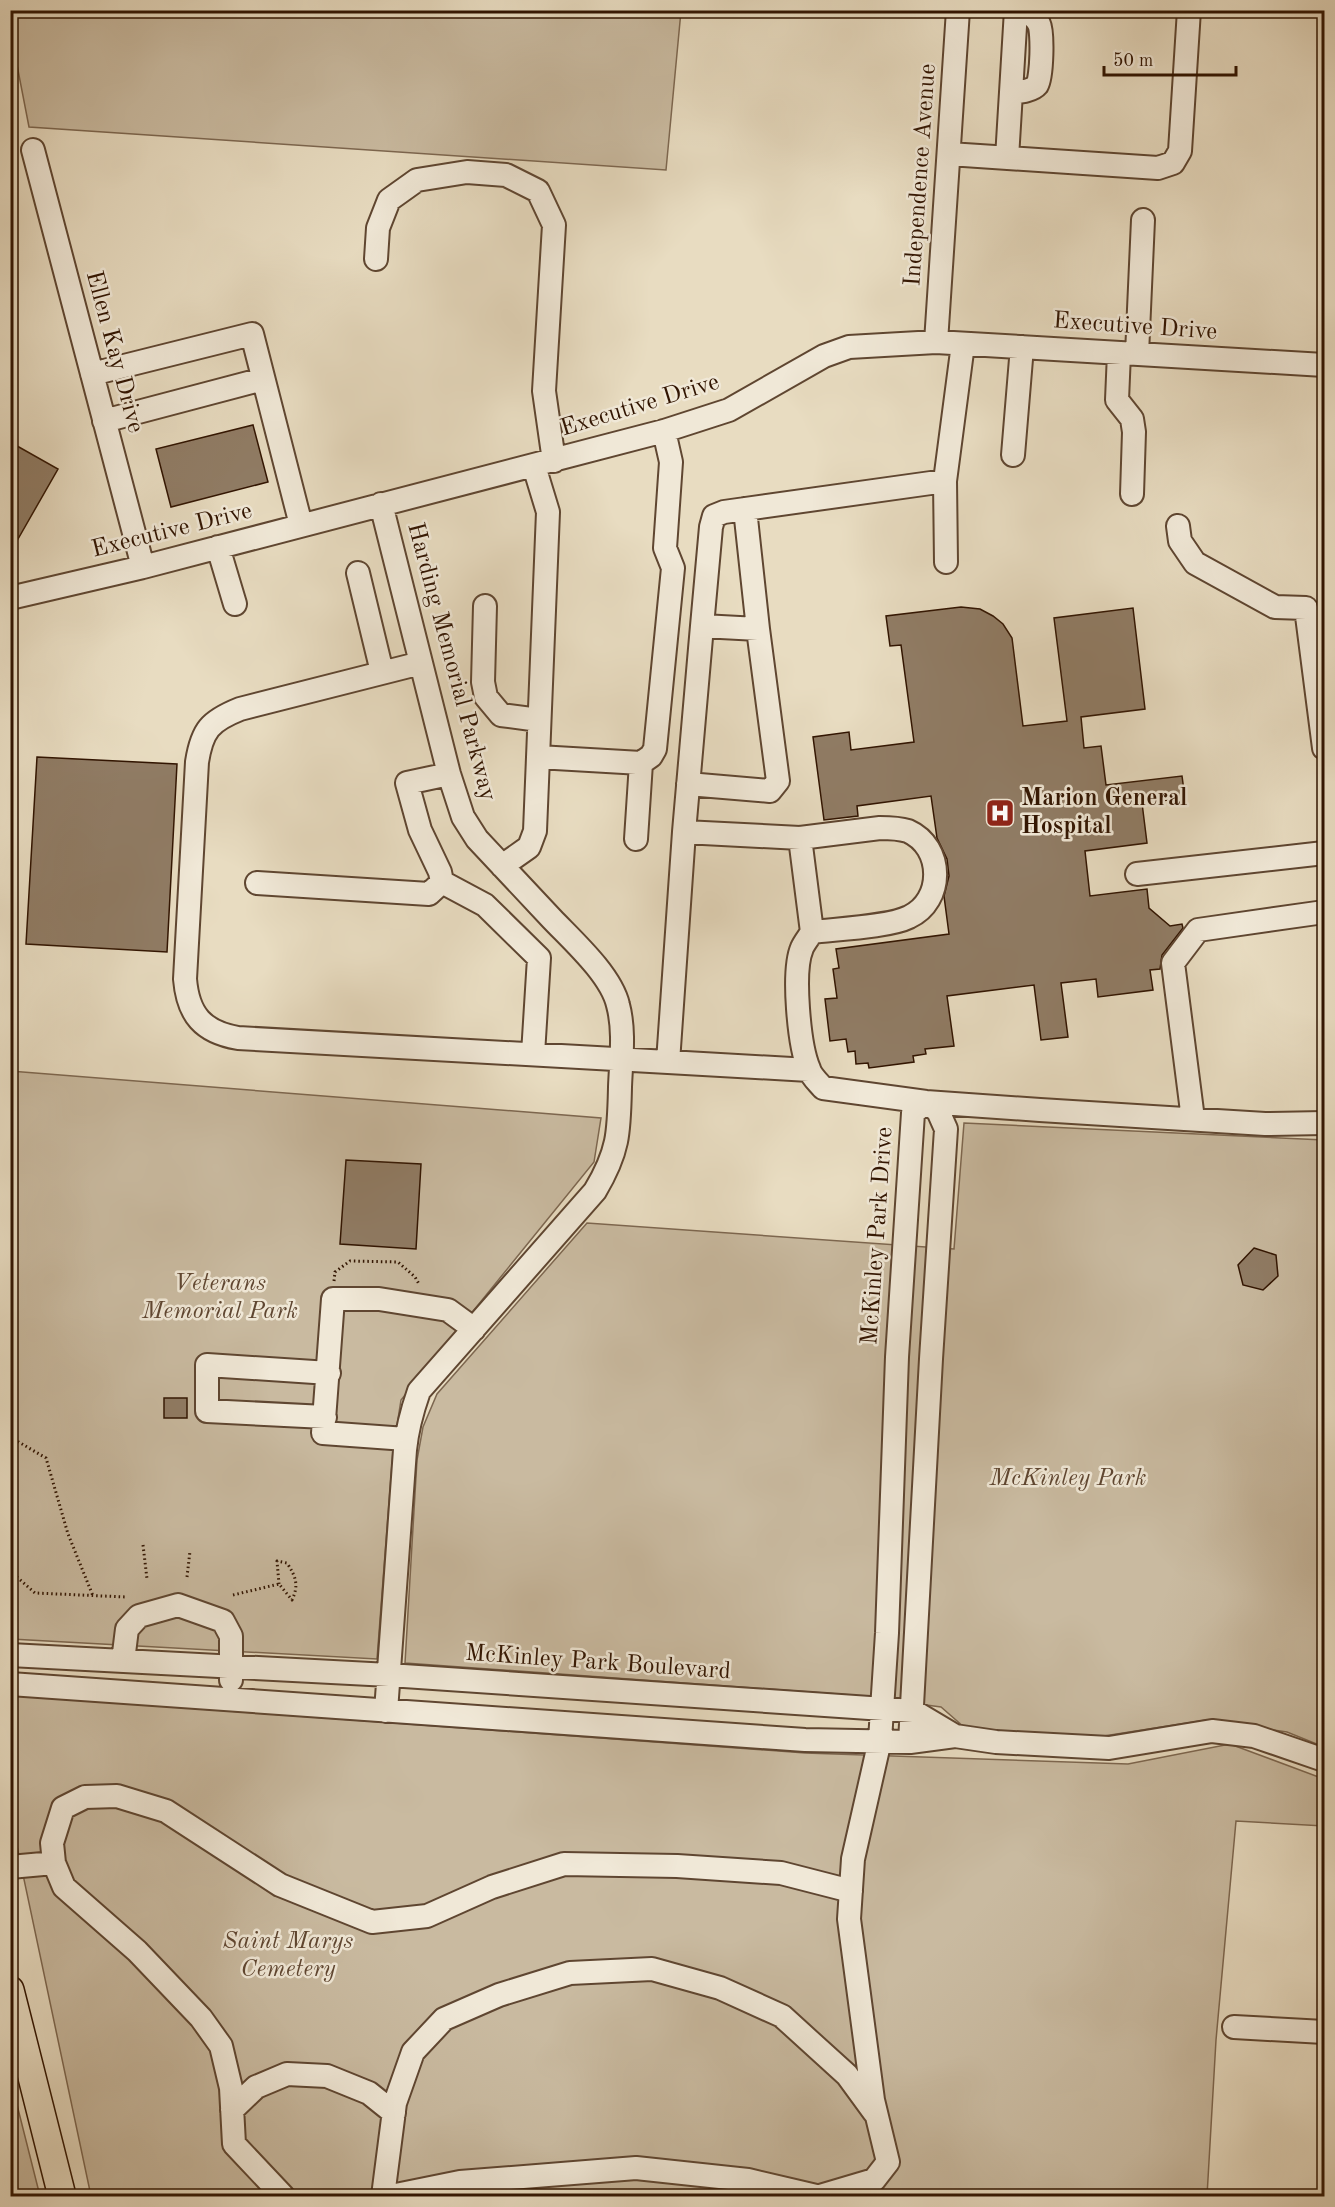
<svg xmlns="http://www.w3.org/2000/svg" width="1335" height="2207" font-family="'Old Standard TT',serif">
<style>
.green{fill:#c9baa0;stroke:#7d6750;stroke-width:1.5}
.building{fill:#907c65;stroke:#311401;stroke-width:1.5}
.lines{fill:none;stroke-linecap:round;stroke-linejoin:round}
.minor-casing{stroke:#5f4631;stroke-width:26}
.major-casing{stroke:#311401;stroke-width:30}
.path{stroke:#311401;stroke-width:3;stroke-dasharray:1.5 3;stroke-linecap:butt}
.minor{stroke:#f0e8d7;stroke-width:22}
.major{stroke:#e8dcc1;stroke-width:27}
.labels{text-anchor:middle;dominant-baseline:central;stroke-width:5;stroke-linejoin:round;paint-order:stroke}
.street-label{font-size:24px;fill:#311401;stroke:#f0e8d7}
.poi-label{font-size:24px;font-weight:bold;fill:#311401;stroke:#f0e8d7;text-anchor:start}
.park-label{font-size:24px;font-style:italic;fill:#5f4631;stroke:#f0e8d7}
</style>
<rect width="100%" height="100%" fill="#e8dcc1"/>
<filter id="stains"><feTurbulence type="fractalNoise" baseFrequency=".00333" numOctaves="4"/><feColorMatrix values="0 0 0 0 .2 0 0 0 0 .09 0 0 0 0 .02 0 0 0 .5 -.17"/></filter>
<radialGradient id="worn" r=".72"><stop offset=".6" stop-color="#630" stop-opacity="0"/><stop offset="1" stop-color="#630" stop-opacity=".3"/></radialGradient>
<path class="green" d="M10,11h671l-15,159 -637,-43 -18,-93z
M10,1071l591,47 -7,44 -193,238 -8,50 -16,209 -366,-20z
M964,1123l360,17v607l-37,-15 -81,-12 -102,16 -91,-3 -49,-6 -23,-20 -89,-12 -447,-32 12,-203 6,-33 14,-33 150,-171 367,26z
M10,1695l795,58 323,11 102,-20 94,35v47l-88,-5 -20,219 -9,156h-1116l-80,-378z
M11,2081l29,115h-29z"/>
<path class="building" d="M253,425l15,57 -97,25 -15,-58z
M10,442l48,27 -48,84z
M961,607l19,2 13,7 10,8 9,14 11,88 44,-5 -13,-103 79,-10 12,101 -64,8 3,31 17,-2 5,39 76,-9 3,22 -43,5 5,40 -62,8 5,45 57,-7 2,19 21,18 12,-2 1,4 -21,27 -2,14 -10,1 3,20 -55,7 -2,-18 -35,4 7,54 -27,3 -7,-55 -87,11 7,50 -29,3 1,5 -13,2 1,6 -45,6 -1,-5 -12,1 -1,-13 -7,1 -2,-13 -16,2 -5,-42 12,-1 -4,-29 6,-1 -3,-19 113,-15 -5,-38 5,-20 -2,-17 -10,-21 -6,-42 -74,10 1,10 -34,4 -11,-83 36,-5 2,18 63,-8 -13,-97 -11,1 -4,-30z
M37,757l140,7 -10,188 -141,-8z
M346,1160l75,4 -5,85 -76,-5z
M1254,1248l22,7 2,21 -15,14 -20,-5 -5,-20z
M164,1398h23v20h-23z"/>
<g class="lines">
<g class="minor-casing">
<path id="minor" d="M1011,93c7,-1 21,-2 26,-8 5,-8 6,-53 2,-61 -3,-6 -8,-10 -13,-14
M33,150l110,417
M949,154l209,14 15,-5 7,-12 9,-141
M1007,158l9,-148
M376,259l2,-31 11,-28 28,-20 50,-8 39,3 32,16 16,34 -10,166 10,70
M936,342l22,-332
M1119,353l-2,47 15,19 2,13 -2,62
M1137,354l6,-134
M92,374l160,-40 49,191
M104,421l159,-42
M1013,455l9,-108
M381,504l68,270 14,43 14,22c25,27 50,53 75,80 21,22 59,56 66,86 7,26 3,55 2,82 -1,45 -1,64 -25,104l-176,200c-7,20 -12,38 -14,59l-19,261
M745,509l13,120
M1178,526l2,15 15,22 80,44 31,1 18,140
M218,547l17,57
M946,562l-1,-81 18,-137
M358,573l24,99
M10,598l133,-31 521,-136 65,-21 95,-54 25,-9 87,-5 388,23
M485,606l-2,76 3,15 15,18 38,5
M702,626l9,-99 3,-11 10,-4 221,-31
M421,663l-181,46c-30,12 -38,21 -43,53l-12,217c3,36 18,53 53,59l430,24
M538,757l103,6
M449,774l-42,9 13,47 20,42 2,10 43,23 54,53 -6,96
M880,828c10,0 18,0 28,3 36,16 36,70 1,86 -20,10 -73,12 -97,15l-12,-94z
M684,832l18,-206 56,3 20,152 -8,10 -82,-7
M800,838l-116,-6 -16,230 141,8
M636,839l5,-76 10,-7 4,-7 18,-181 -8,-20 6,-86 -7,-31
M502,866l27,-19 6,-16 13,-319 -14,-46
M1137,874l187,-21
M257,883l172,11 13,-12
M812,932c-3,5 -8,11 -10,16 -10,23 -3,98 7,121 2,7 9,13 14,19l103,14 114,8 225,14 59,-1
M1193,1119l-20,-156 25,-33 126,-18
M325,1417l-118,-6v-46l122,8
M406,1439l-83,-6 10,-134h46l69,11 26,19
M10,1655l379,20 524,36 42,25
M123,1661l4,-32 12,-13 39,-11 45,16 8,15v44
M10,1684l795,56 105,2 45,-6 41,6 113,6 103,-17 42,5 70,24
M54,1863l-2,-20 11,-35 22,-11 32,-1 49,15 114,74 92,37 55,-6 65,-29 72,-23 113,2 104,7 70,18
M10,1867l44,-4 10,24 73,64 64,67 20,28 10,42 3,56 49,52
M1234,2027l90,5
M232,2110l24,-23 31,-13 40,2 42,17 25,20
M383,2196l12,-93 18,-51 31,-33 55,-24 71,-22 82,-4 68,19 62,28 65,59 27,37
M391,2196l69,-14 176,-14 112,12 68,16
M820,2196l54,-16 14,-18 -15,-62 -24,-181 4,-60 27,-119 7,-107 10,-276 16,-244 13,-11 12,9 8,18 -15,230 -21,383"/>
</g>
<g class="major-casing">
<path id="major" d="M10,1990l52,206"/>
</g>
<path class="path" d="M334,1281l1,-9 15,-11 48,1 17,15 4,7
M10,1437l36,21 22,76 25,62
M143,1545l4,34
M10,1571l25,22 91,4
M187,1577l3,-26
M233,1595l46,-11 13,16c7,-15 4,-23 -5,-37l-10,-2 2,23"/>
<use href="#minor" class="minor"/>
<use href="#major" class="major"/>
</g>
<defs>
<g id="hospital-square" transform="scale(1.5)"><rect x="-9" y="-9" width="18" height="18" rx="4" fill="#8f2418" stroke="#f0e8d7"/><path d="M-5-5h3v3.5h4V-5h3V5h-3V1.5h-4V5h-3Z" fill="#fff"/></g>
</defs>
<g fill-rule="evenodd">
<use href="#hospital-square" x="1000" y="813"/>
</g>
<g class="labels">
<g class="street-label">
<text transform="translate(921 175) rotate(-86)">Independence Avenue</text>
<text transform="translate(1135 327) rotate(4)">Executive Drive</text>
<text transform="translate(114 352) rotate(75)">Ellen Kay Drive</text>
<text transform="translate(640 406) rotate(-17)">Executive Drive</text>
<text transform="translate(172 531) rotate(-14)">Executive Drive</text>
<text transform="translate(451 662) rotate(75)">Harding Memorial Parkway</text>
<text transform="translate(878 1236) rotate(-86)">McKinley Park Drive</text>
<text transform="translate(598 1663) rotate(4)">McKinley Park Boulevard</text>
</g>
<g class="poi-label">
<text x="1021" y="799">Marion General<tspan x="1021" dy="28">Hospital</tspan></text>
</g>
<g class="park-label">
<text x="220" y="1284">Veterans<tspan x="220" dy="28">Memorial Park</tspan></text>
<text x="1068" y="1479">McKinley Park</text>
<text x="288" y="1942">Saint Marys<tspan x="288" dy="28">Cemetery</tspan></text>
</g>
</g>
<rect width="1335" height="2207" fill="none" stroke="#e8dcc1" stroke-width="36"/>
<rect x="12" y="12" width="1311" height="2183" fill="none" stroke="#311401" stroke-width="3"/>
<rect x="18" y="18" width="1299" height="2171" fill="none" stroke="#311401" stroke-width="1.5"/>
<path d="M1104 66v9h132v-9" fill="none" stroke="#311401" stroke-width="3"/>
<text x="1113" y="66" font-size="18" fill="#311401" stroke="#f0e8d7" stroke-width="4.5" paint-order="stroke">50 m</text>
<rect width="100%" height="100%" filter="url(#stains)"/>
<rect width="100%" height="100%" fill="url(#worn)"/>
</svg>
